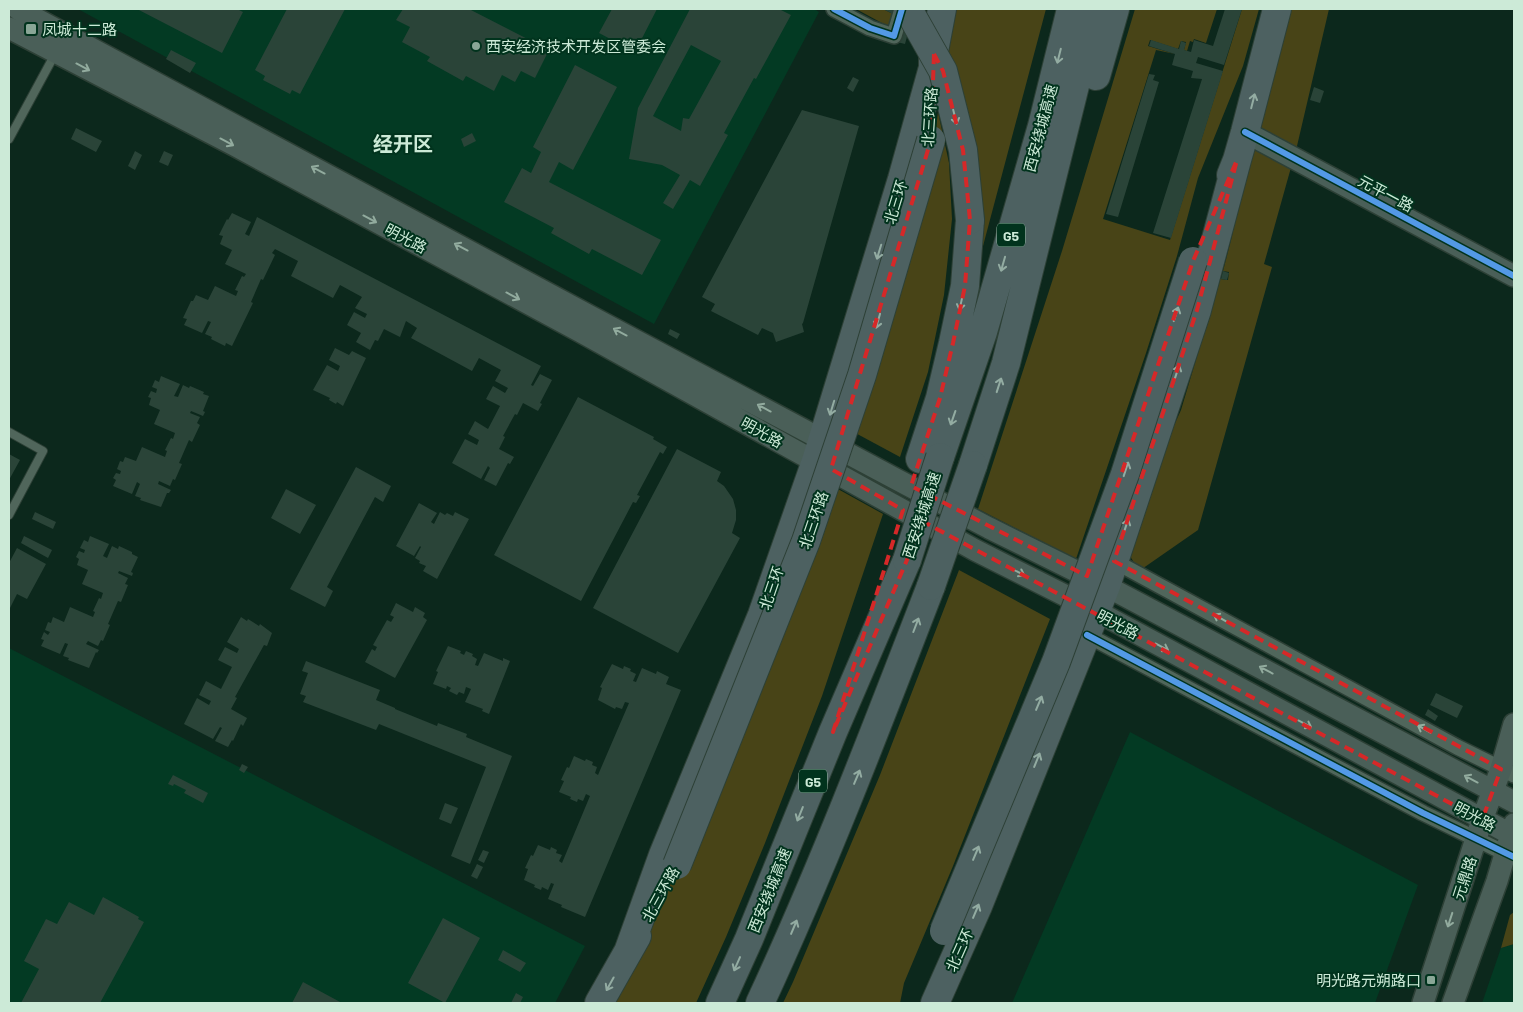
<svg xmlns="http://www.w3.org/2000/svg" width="1523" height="1012" font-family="Barlow,'Noto Sans SC',sans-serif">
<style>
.built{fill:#033a23}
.green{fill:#484417}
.building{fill:#2a4438;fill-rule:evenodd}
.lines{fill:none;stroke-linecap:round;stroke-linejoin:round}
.lane-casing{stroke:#2d4036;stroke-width:10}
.street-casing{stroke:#2d4036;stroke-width:18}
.secondary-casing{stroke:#2d4036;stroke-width:24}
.highway-casing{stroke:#2d4036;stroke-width:30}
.lane{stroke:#50665b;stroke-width:8}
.street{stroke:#50665b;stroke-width:15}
.secondary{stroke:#4a5f58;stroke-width:21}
.highway{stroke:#4d6161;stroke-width:28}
.highway-bridge-casing{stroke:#2d4036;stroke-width:30;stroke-linecap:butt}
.highway-bridge{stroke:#4d6161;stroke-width:28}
.cycleway-casing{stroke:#01331d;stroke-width:9}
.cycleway{stroke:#5399e6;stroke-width:6}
.oneway{stroke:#93aca2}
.oneway2{stroke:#92ab9e}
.oneway3{stroke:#94af9f}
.marked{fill:none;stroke:#d62828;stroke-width:4;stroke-dasharray:10 6;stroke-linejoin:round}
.poi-dot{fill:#89a696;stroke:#01331d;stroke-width:2}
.labels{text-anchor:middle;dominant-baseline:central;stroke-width:4;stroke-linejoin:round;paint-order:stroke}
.shield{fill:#01331d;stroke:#8fb39f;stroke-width:1}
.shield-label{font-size:14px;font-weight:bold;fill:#ccead7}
.poi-label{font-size:15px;fill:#ccead7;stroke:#01331d;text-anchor:start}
.street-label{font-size:15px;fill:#ccead7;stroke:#01331d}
.district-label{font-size:20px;font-weight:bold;fill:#ccead7;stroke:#01331d}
</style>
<rect width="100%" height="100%" fill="#0c281c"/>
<path class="built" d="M78,9h736l5,3 -165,312z
M9,648l576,298 -30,57h-546z
M1130,732l288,153 -43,118h-363z
M1514,944v59h-32l19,-55z"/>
<path class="green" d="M856,9h27l14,7 -4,13z
M945,9h101l-76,286 -23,-225z
M1135,9h82l-11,34 -12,-4 -1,3 -3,-1 -3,10 -3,-1 2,-8 -5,-1 -3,8 -28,-9 -2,6 27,8 -19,-4 -53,169 67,21 72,-231h17l-16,57 -45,112 -21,78 -31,97 -70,206 -98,-50 84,-258z
M1284,9h45l-32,137 -33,118 8,3 -74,263 -59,41 -9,-15 32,-104 19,-42 39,-131 8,1 1,-8 -6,-1 9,-35 16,-98z
M938,112l11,51 3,56 -8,76 -16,77 -28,85 -52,-28 86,-287z
M827,483l56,31 -61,182 -57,147 -39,94 -30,66h-96l47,-76 23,-43 45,-105z
M959,570l91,49 -97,247 -49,117 -4,20h-117l10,-21 87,-207z
M1514,912v32l-13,4 9,-33z"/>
<path class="building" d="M137,9h100l6,3 -21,41z
M287,9h58l-45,85 -8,-4 -2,4 -27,-14 2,-4 -10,-6z
M403,9h66l80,41 -14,28 -14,-7 -6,11 -13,-7 -8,16 -28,-15 -3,5 -36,-20 3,-4 -28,-15 8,-15 -14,-7z
M612,9h45l-22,43 -36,-19z
M690,9h89l12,6 -35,64 -2,-1 -30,55 4,2 -28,51 -10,-6 -17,29 -10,-6 17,-28 -18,-10 -33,-6 9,-51zM691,45l30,16 -32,58 -6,-1 -2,13 -28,-15z
M883,9h18l-4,7z
M1225,9h17l-18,56 -26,-8 -2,6 27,8 -52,167 -18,-5 49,-154 -11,-1 2,-7 -21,-6 3,-11 -26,-8 2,-6 28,9 2,-8 5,2 -2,7 7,2 3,-12 19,6z
M911,22l-6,22 -12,-3z
M171,50l25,13 -6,10 -24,-14z
M575,65l42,22 -44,83 -14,-8 -10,20 112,58 -19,35 -50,-26 -3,5 -38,-21 3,-5 -50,-26 18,-34 9,5 10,-21 -8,-5z
M1149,74l6,1 -2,5 6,2 -41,135 -12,-3z
M853,77l6,3 -6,12 -6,-4z
M1314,87l10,4 -4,12 -10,-3z
M802,110l57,16 -56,197 -1,1 2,8 -28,10 -3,-9 -11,-5 -4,7 -47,-24 4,-7 -13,-7z
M76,128l26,13 -6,11 -25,-13z
M472,133l4,8 -12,6 -3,-8z
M135,151l7,4 -7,15 -7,-4z
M164,151l9,4 -5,11 -9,-4z
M232,213l19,9 -6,12 4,2 8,-19 284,149 -10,19 2,1 7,-12 12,6 -12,23 2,1 -4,7 -15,-8 -6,12 -2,-1 -12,22 2,1 -6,12 15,8 -4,7 -2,-1 -12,23 -12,-6 6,-12 -2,-2 -7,13 -29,-16 13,-24 12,6 2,-5 -11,-6 7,-13 13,8 12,-23 -14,-7 7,-13 12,7 3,-5 -13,-7 6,-11 -22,-12 -7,13 -61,-33 6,-10 -11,-7 -6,16 -16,-8 -6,12 -3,-1 -5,10 -14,-8 5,-9 -14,-8 7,-13 11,6 2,-4 -12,-6 7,-11 -22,-12 -7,13 -42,-22 7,-15 -23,-12 -3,4 3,2 -12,25 -2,-1 -10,23 2,1 -21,43 -6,-3 -1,3 -14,-7 1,-2 -7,-3 6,-12 -3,-1 -6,12 -18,-8 3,-6 -4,-1 8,-17h2l3,-6 12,5 7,-14 21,10 2,-5 -3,-1 7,-14 2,1 2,-3 -21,-10 7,-14 -12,-6 3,-8 -4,-1 8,-16 1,1z
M1223,271l6,2 -2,7 -6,-1z
M670,329l10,5 -3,5 -9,-5z
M335,348l14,7 3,-4 14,7 -23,48 -6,-4 -1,2 -7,-4 1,-2 -17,-8 14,-25 11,6 2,-5 -11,-6z
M161,376l19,8 -6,12 4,1 5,-12 6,3 1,-2 14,6 -1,2 6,2 -6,15 2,1 -2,4 -12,-5 -1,2 10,4 -3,6 3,2 -8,17 -3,-2 -10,23 3,1 -7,16 -2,-1 -3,7 -11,-5 -1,3 13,6 -2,3h-2l-6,14 -21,-7 1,-2 -6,-2 5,-12 -3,-2 -5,12 -19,-8 3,-6 -3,-2 3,-5 4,1 1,-3 -4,-2 3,-8 3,1 2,-5 11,4 6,-14 23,10 2,-6 -2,-1 6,-12 2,1 2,-6 -21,-9 6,-14 -11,-5 2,-7 -3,-1 3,-6 5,2 1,-4 -5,-2 3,-7 4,2z
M578,397l76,40 -1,2 14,8 -4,7 -3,-2 -23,43 3,1 -4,7 -3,-1 -52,99 -87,-46z
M677,449l44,23 -4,9 7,5 9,13 3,11v10l-4,13 8,5 -62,115 -85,-45z
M9,454l11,6 -11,20z
M356,467l35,19 -8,16 -8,-5 -48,90 6,4 -8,16 -35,-18z
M286,489l30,16 -16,29 -29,-16z
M419,503l18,10 -6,9 3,2 6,-12 5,3 2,-2 6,3 2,-4 14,7 -32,60 -14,-8 3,-5 -7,-3 1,-2 -5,-3 6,-11 -1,-1 -6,10 -18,-10z
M35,512l21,10 -3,7 -21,-10z
M24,536l28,14 -4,8 -27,-15z
M90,536l19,8 -6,12 4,2 5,-12 6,3 1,-3 13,6v2l6,3 -7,15 2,1 -1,3 -13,-5 -1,2 10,5 -3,6 3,1 -7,17 -3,-1 -10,23 2,1 -7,16 -2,-1 -3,6 -10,-5 -2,3 13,6 -2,3 -1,-1 -7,16 -21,-8 1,-2 -6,-2 5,-12 -3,-1 -5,11 -19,-8 3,-6 -3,-1 3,-7 4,3 2,-3 -5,-2 3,-8 3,1 2,-6 11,5 6,-15 23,10 2,-5 -2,-1 6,-13 2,1 2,-6 -21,-9 6,-14 -11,-5 2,-6 -3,-2 3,-6 5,2 1,-3 -5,-2 4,-8 4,2z
M17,548l29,16 -19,35 -10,-5 -8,16v-47z
M396,603l17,9 2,-5 10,6 -2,4 4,3 -32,58 -30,-16 7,-13 3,2 2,-4 -4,-2 14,-25 4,2 3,-5 -4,-2z
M241,617l6,4 1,-2 11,7 1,-2 12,9 -5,13 -3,-1 -29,52 2,1 -6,11 16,9 -4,8 -2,-2 -8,17 -1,-1 -4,7 -13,-6 7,-13 -2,-1 -7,12 -29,-15 13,-26 12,7 2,-4 -12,-6 7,-14 15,8 11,-22 -14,-7 7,-13 12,6 2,-4 -12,-7z
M448,646l13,5 -1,2 4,2 2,-4 7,3 -1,2 5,3 -2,6 3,1 6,-13 19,8v-3l7,3 -21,53 -7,-3 1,-2 -18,-7 6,-13 -5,-2 -2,7 -5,-2 -2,3 -8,-4 2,-3 -4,-2 -1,3 -13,-5 5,-12 -2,-1z
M306,661l74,29 -4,10 19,8v1l42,17 1,-3 29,11 -1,3 46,19 -42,108 -19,-8 35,-89 -107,-43 -3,6 -73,-28 3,-6 -6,-2 8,-21 -6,-2z
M612,664l11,5 1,-3 7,3 -1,2 6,3 -3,7 3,1 6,-14 14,6 1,-3 12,6 -3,7 15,6 -96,227 -24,-10 1,-2 -14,-6 6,-15 -3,-1 -3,7 -6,-3 -1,3 -7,-3 1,-2 -11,-5 4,-11 -3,-1 6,-13 2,1 5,-11 12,5 1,-3 6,3 -1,3 6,2 -3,6 3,2 28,-67 -4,-2 -3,7 -5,-2 -1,3 -7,-3 1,-2 -12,-5 5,-11 -3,-1 6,-13 2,1 5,-12 11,5 1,-2 7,3 -1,3 5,2 -2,6 3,2 31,-72 -4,-1 -3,7 -6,-2 -1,2 -17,-9 4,-12 -2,-1z
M1436,693l27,13 -6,12 -27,-13z
M1428,709l10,7 -3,5 -10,-6z
M242,764l6,3 -4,6 -5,-3z
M173,775l35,18 -5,10 -19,-10 2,-3 -12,-6 -1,2 -5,-2z
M445,803l13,5 -7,16 -12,-5z
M483,850l6,2 -5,11 -6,-3z
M477,864l6,3 -6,12 -6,-3z
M103,897l36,20 -1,2 6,3 -44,81h-79l18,-34 -15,-8 22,-42 11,5 12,-22 25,13z
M443,918l37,20 -35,65 -37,-20z
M503,950l23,13 -6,9 -22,-12z
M303,982l39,21h-50z
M516,993l7,4 -3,6h-9z"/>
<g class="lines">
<g class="lane-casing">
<path id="lane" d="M9,139l46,-85
M9,432l34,19 -34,64"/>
</g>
<g class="street-casing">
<path id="street" d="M834,9l36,19 24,8 8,-27
M1114,561l343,186 57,28
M1087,635l336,178 90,44"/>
</g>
<g class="secondary-casing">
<path id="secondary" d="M18,9l570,306 306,163 95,50 117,58 408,216
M9,28l225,117 347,187 394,218 121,61 418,225
M1245,132l269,144
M1423,1003l59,-183 19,-51 13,-45
M1453,1003l44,-122 17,-57"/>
</g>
<g class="highway-casing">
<path id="highway" d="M933,69v-12l9,-48
M1096,76l19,-67
M1231,175l6,-15 8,-28 32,-123
M940,457l43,-125 59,-206 29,-117
M920,459l20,-61 13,-55 12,-57 5,-66
M973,465l33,-102 88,-354
M628,952l35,-97 99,-240 54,-154 86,-282 30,-108
M599,1003l38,-67
M720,1003l29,-64 84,-207 74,-172
M760,1003c63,-136 117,-277 171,-417
M935,1003l43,-97 128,-320 91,-276 40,-150"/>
</g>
<use href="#lane" class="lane"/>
<use href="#street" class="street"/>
<use href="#secondary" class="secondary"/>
<use href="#highway" class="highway"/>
<g class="highway-bridge-casing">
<path id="highway-bridge" d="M908,9l35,62 20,79 7,70
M907,560l33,-103
M931,586l42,-121
M677,865l129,-324 56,-166 69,-235
M944,931l112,-269 69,-188 68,-213"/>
</g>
<use href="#highway-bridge" class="highway-bridge"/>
<g class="cycleway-casing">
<path id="cycleway" d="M834,9l36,19 24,8 8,-27
M1245,132l269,144
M1087,635l336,178 91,44"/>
</g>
<use href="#cycleway" class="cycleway"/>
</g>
<defs><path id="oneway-shaft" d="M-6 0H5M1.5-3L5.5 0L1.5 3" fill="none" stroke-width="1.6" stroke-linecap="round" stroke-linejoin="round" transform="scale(1.25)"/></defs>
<g class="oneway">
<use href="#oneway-shaft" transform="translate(1059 56) rotate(104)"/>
<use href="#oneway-shaft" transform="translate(1253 101) rotate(-76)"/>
<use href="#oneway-shaft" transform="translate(955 117) rotate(76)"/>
<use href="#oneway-shaft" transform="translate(879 252) rotate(107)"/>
<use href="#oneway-shaft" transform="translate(1003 264) rotate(106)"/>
<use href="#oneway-shaft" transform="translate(961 303) rotate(102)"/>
<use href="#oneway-shaft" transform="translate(1176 314) rotate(-72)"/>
<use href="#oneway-shaft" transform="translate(878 321) rotate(106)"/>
<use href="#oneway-shaft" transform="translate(1177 372) rotate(-72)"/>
<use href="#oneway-shaft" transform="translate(999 385) rotate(-72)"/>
<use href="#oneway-shaft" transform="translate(832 408) rotate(107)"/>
<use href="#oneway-shaft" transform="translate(953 418) rotate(109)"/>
<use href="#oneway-shaft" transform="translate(1126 469) rotate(-72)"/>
<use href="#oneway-shaft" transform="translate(1126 526) rotate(-72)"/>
<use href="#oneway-shaft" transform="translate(916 625) rotate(-69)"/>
<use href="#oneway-shaft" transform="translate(1039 703) rotate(-67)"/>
<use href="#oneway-shaft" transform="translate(1037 760) rotate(-68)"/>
<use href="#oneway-shaft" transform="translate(857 777) rotate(-67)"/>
<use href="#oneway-shaft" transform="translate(800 814) rotate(112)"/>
<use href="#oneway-shaft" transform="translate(976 853) rotate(-67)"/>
<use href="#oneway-shaft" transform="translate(976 911) rotate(-67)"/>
<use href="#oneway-shaft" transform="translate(794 927) rotate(-67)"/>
<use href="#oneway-shaft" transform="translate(737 964) rotate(114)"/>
<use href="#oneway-shaft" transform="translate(610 984) rotate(119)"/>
</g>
<g class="oneway2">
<use href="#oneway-shaft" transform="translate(83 67) rotate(28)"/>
<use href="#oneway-shaft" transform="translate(227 142) rotate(28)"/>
<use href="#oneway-shaft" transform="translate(318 170) rotate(-152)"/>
<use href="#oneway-shaft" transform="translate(370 219) rotate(28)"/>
<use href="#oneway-shaft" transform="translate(461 247) rotate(-152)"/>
<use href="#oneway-shaft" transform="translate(513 296) rotate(28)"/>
<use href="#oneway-shaft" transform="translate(620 332) rotate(-152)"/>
<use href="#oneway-shaft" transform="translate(764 408) rotate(-152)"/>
<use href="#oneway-shaft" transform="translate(1018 572) rotate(27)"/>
<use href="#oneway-shaft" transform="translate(1162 647) rotate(28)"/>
<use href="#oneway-shaft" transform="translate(1266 670) rotate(-152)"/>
<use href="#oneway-shaft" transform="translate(1305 724) rotate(28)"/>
<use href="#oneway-shaft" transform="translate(1471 779) rotate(-152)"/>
<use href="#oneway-shaft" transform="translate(1450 920) rotate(108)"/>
</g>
<g class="oneway3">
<use href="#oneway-shaft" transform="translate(1220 618) rotate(-151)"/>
<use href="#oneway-shaft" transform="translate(1424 729) rotate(-151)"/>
</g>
<path class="marked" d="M934,54l9,17 20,79 7,70 -5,66 -12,57 -13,55 -29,88 176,90 106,-315 44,-101 -40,150 -83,251 387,208 -19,51 -562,-300 -13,40 -74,172 70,-222 -72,-41 100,-329z"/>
<g class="poi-dot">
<rect x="25" y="23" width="12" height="12" rx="2.5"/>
<circle cx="476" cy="46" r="5"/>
<rect x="1426" y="975" width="10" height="10" rx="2.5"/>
</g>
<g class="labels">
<g class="shield">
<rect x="997" y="223.5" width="28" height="23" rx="4"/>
<rect x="799" y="769.5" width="28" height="23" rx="4"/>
</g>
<g class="shield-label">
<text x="1011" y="235">G5</text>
<text x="813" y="781">G5</text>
</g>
<g class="poi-label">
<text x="42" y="29">凤城十二路</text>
<text x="486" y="46">西安经济技术开发区管委会</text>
<text x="1421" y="980" text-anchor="end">明光路元朔路口</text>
</g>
<g class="street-label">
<text transform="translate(929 117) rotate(-86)">北三环路</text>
<text transform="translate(1040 128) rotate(-75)">西安绕城高速</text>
<text transform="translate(1386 193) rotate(28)">元平一路</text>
<text transform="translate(895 202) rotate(-73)">北三环</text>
<text transform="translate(406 238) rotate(28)">明光路</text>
<text transform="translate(762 432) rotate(29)">明光路</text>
<text transform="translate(921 515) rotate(-72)">西安绕城高速</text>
<text transform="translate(813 520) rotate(-71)">北三环路</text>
<text transform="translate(771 588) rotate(-71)">北三环</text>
<text transform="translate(1118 624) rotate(28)">明光路</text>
<text transform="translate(1475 816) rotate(28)">明光路</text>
<text transform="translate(1464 878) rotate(-72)">元鼎路</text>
<text transform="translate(769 890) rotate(-68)">西安绕城高速</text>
<text transform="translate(660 894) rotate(-61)">北三环路</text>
<text transform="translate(959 950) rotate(-66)">北三环</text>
</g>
<g class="district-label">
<text x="403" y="143">经开区</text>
</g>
</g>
<rect width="1523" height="1012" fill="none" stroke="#ccead7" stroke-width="20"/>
</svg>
